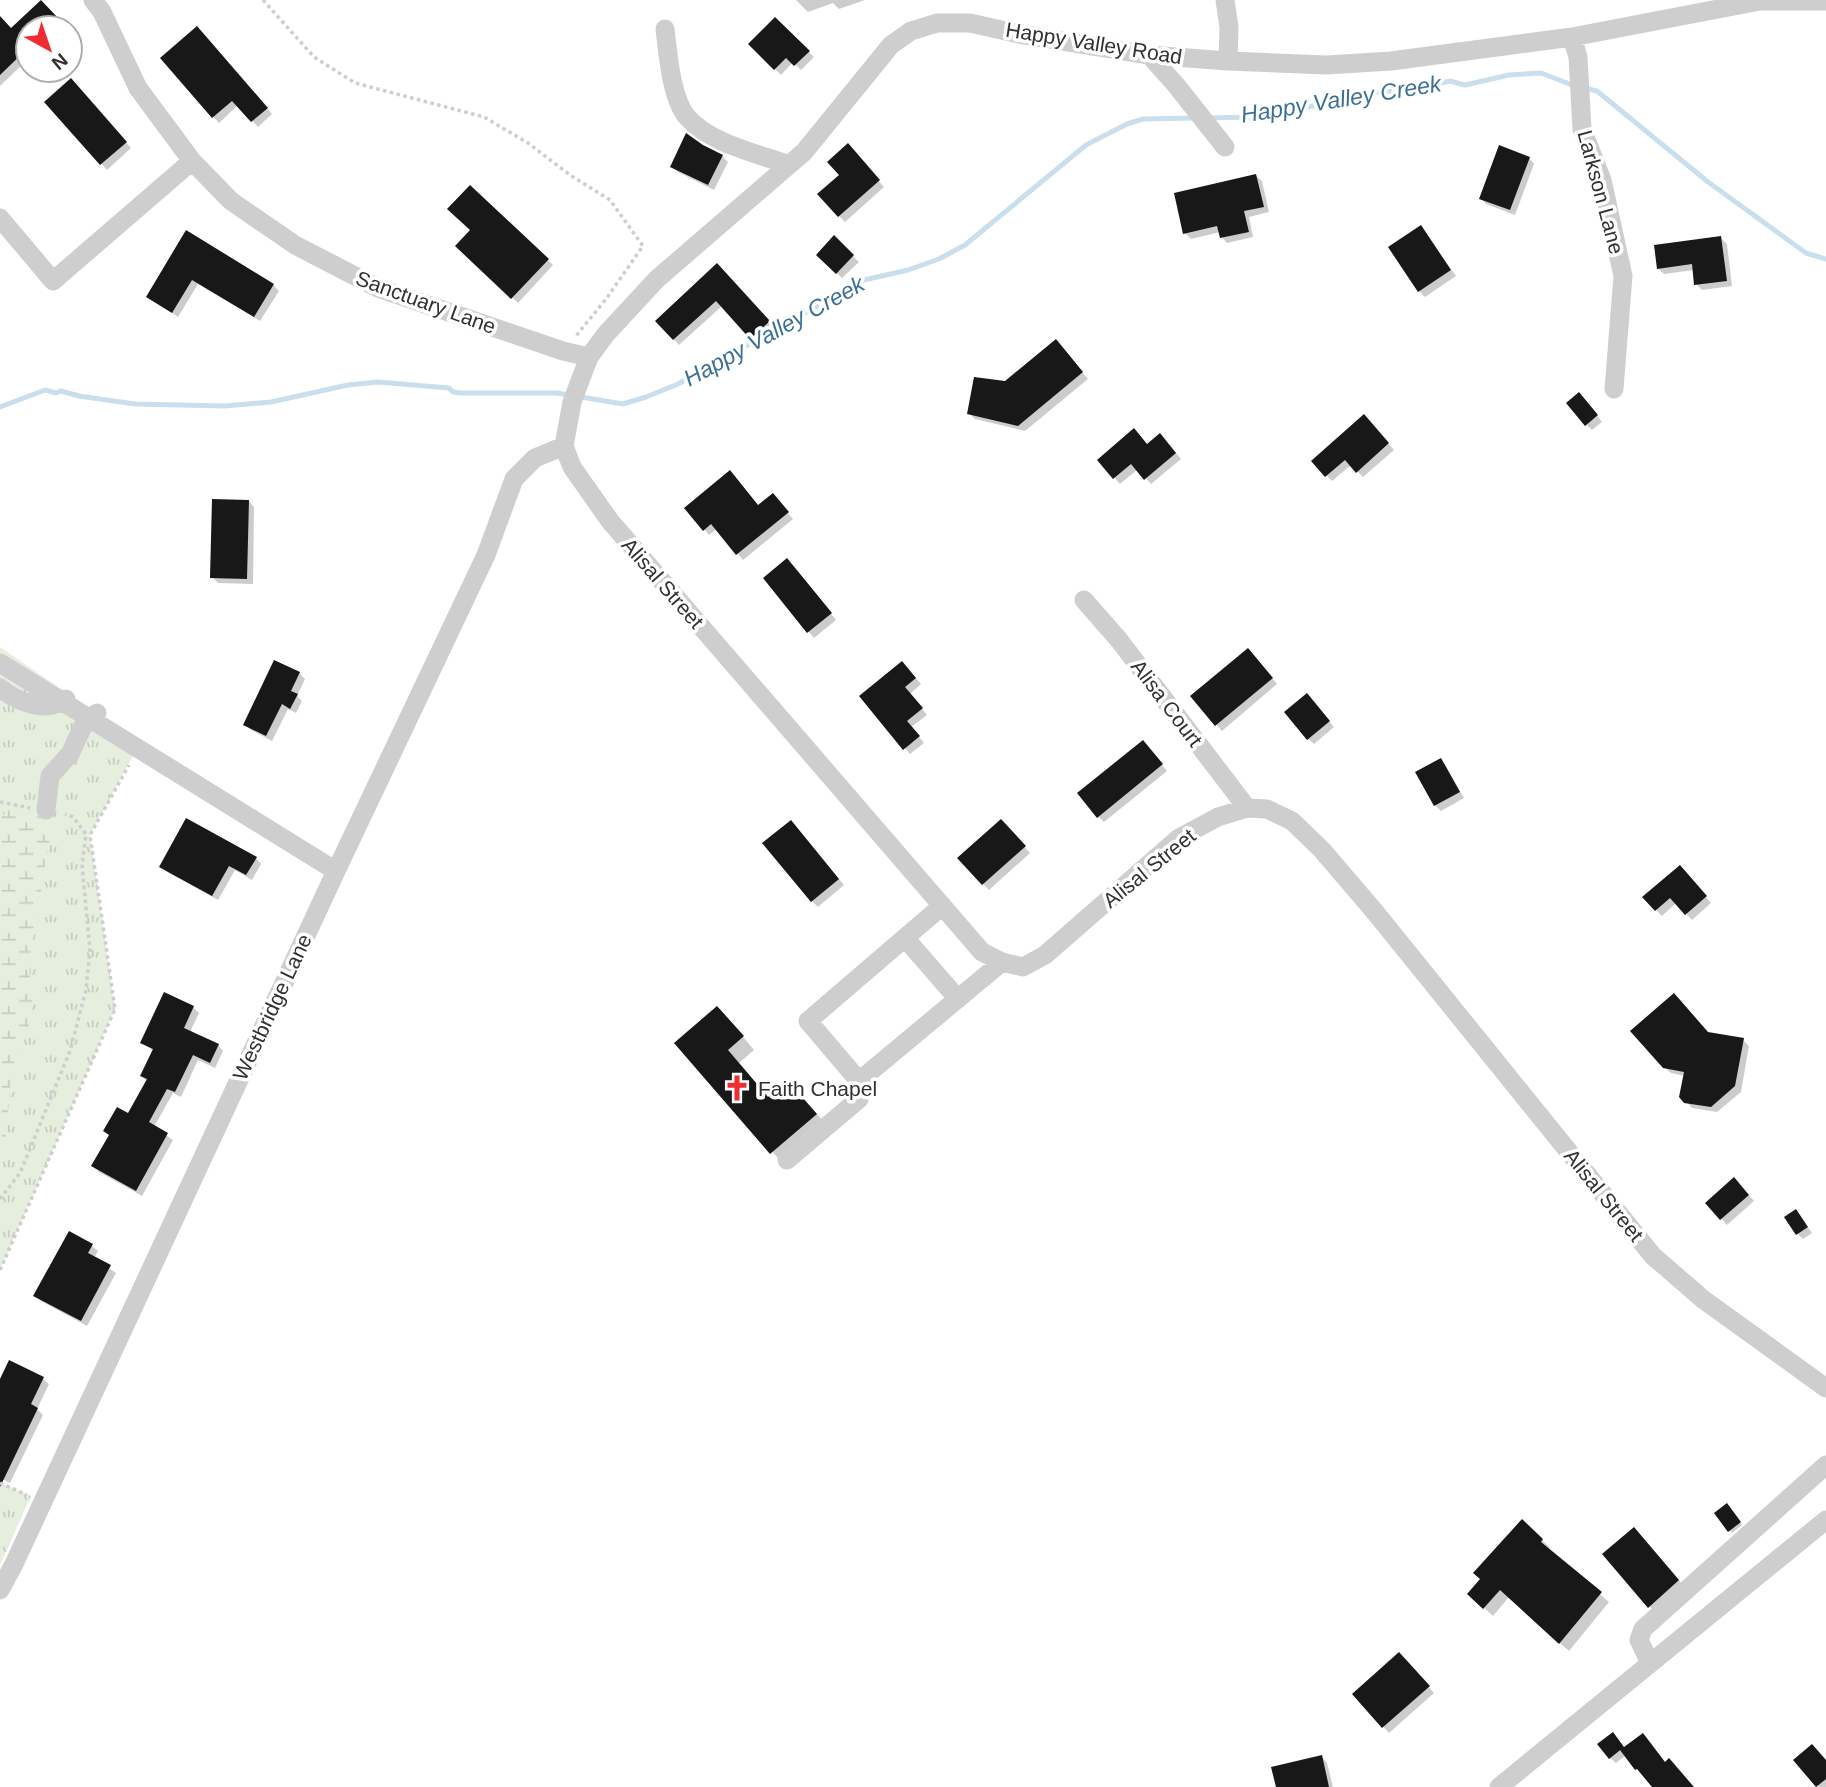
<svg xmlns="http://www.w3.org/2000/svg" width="1826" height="1787" font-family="Arial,sans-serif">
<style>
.grass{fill:url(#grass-tufts)}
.wetland{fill:url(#wetland-marsh)}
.shadow{fill:#0003}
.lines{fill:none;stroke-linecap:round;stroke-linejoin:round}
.stream{stroke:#cadfee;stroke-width:5}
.building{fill:#181818}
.path{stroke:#cecece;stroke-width:3.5;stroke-dasharray:3.5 3.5;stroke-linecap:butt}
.minor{stroke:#cecece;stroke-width:19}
.labels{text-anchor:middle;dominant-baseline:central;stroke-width:7;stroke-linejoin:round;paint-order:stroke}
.street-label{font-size:21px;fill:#313131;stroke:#fff}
.poi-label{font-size:21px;fill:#313131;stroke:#fff;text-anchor:start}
.water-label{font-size:23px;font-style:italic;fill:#397098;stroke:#fff}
</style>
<defs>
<pattern id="grass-tufts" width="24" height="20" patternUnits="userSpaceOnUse" patternTransform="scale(1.75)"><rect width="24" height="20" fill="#e6eede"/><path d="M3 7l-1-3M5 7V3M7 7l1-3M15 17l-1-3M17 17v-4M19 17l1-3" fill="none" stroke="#c6cdbf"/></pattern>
<pattern id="wetland-marsh" width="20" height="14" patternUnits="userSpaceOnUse" patternTransform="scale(1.75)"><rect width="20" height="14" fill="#e6eede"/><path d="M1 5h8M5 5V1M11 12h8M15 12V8" fill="none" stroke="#c6cdbf"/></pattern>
</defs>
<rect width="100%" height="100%" fill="#fff"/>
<path class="grass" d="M0,647l140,96 -50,92 25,174 -115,261z
M0,1483l31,13 -31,69z"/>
<path class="wetland" d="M10,809l43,9 -24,145 3,40 -4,27 -16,37 -6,67 -6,22v-332l2,-8z"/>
<path class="shadow" d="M796,0h69l-26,9 -6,-6 -25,9z
M41,2l22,23 -3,3h-32v31l-28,27v-68l12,12z
M775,19l39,38 -13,13 -8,-8 -12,13 -31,-31z
M203,34l69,80 -14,13 -20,-22 -19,18 -57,-65z
M76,86l55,62 -24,22 -61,-68z
M853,151l31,36 -39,35 -6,-6 2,-41z
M722,156l6,6 -14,28 -36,-18 -6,-6z
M1529,158l5,6 -19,51 -29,-11 -5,-6z
M1256,176l6,5 7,31 -20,5 4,20 -26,6 -5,-6 -2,-5 -29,7 -6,-6z
M470,188l83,77 -35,38 -61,-57 15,-15z
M1421,227l35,49 -31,21 -6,-6z
M187,233l86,52 6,6 -19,30 -62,-37 -20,33 -30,-21z
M834,238l25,24 -17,16 -24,-23z
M1721,238l6,6 5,42 -30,4 -6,-6 -2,-14 -30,4 -6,-6z
M717,266l57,62 -17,15 -35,-37 -43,39 -22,-24z
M1061,347l27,32 -63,52 -50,-12 -6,-6 36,-30z
M1585,400l17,22 -10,8 -5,-5z
M1369,422l25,28 -31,27 -12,-12 -19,16 -19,-20z
M1166,441l15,18 -30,25 -13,-15 -18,15 -21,-24z
M249,501l5,6 -1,77 -35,-1 -6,-6z
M778,501l15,18 -50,41 -26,-31 -8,6 -23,-27 73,-2z
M793,566l43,54 -22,18 -49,-59z
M1253,656l24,28 -55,47 -29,-35z
M908,669l13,15 -11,10 17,21 -16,12 13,16 -14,11 -48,-57z
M299,673l6,6 -8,17 5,5 -6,12 -8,-4 -16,32 -21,-11 -6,-5z
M1312,701l22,26 -20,17 -6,-5z
M1148,748l19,23 -63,51 -6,-6z
M1441,760l5,6 18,32 -23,13 -6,-6z
M1007,827l23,26 -41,37 -29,-32z
M797,828l47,57 -26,22 -6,-6z
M256,858l5,6 -9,16 -17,-10 -17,30 -51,-28 -6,-6z
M1686,873l25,30 -19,17 -16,-17 -14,13 -6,-6z
M193,1007l6,6 -9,19 28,13 5,6 -8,17 -17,-8 -17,37 -8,-4 -19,34 19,13 -31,56 -43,-24 -6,-6 17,-30 -5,-5 24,-15 19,-34 -6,-6 12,-25 -12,-8z
M729,1020l25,30 -15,13 30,35 31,-4 28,33 -44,38 -107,-122z
M1708,1034l35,6 6,6 -8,46 -24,20 -25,-4 -11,-12 4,-20 -14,-3 -7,-6z
M1740,1185l14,16 -27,24 -19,-22z
M1796,1211l16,22 -9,6 -5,-5z
M70,1234l22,12 6,5 -4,7 22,15 -29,53 -46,-25 -5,-6z
M10,1363l33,16 6,5 -12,25 6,6 -33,68 -10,-5v-95z
M1727,1506l15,19 -10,8 -16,-19z
M1643,1538l44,52 -29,26 -54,-62z
M1542,1540l8,8 -2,2 61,52 -40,49 -60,-54 -16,19 -15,-14z
M1405,1660l29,33 -45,40 -35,-38z
M1618,1740l7,9 68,38h-39l-28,-32 -10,8 -6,-5z
M1322,1757l5,6 6,24h-55z
M1796,1760l30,2v25h-7z"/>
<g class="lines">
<path class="stream" d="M1584,88l13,3 111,91 98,71 20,6
M1208,118l45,-1 88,-16 29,-8 44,-4 36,-8 15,4 44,-10 32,-2 34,13
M0,407l45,-17 11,3 5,-2 18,5 56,8 89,2 47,-4 77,-17 30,-3 71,6 4,4 8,1h96l66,11 23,-7 32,-13 186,-104 44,-10 31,-11 26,-14 121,-100 41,-21 16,-5 52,-1"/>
</g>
<path class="building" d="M41,0l18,19 -10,9h-21v20l-28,27v-59l11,12z
M775,17l35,34 -16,15 -8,-8 -12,12 -26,-26z
M197,26l71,82 -17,14 -19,-21 -20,17 -52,-60z
M71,78l56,64 -27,23 -56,-63z
M686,133l17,12 20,10 -15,30 -38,-18z
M848,143l32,37 -42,37 -21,-23 22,-19 -12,-13z
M1499,145l31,12 -20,53 -31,-11z
M1256,174l8,33 -20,4 5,21 -29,6 -3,-12 -34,8 -9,-41z
M470,185l79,74 -38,40 -56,-53 15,-16 -23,-21z
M1421,225l30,45 -33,22 -30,-45z
M186,230l88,54 -20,33 -62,-37 -20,33 -26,-16z
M834,235l20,20 -18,19 -20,-19z
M1721,236l6,45 -33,4 -2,-21 -35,5 -3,-24z
M717,263l53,58 -20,18 -34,-38 -43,39 -18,-19z
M1056,339l27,33 -65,54 -51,-12 7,-37 31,4z
M1579,392l19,23 -13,11 -19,-23z
M1364,414l25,29 -33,30 -11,-13 -20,17 -14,-16z
M1134,428l13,16 13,-11 16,20 -32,27 -13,-16 -18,15 -16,-19z
M730,470l28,35 15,-12 16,19 -53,43 -25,-31 -8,7 -19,-23z
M212,499l37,1 -2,79 -37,-1z
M787,558l45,55 -25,20 -44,-55z
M1248,648l25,30 -58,48 -25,-30z
M274,660l26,12 -9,19 7,3 -8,15 -8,-5 -16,32 -23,-11z
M902,661l14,17 -11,9 18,21 -16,13 13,15 -17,14 -44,-54z
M1307,693l23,28 -23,19 -23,-28z
M1143,740l20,24 -66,54 -20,-25z
M1441,758l19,34 -26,14 -19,-34z
M186,818l71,39 -11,18 -17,-9 -17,30 -53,-29z
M1001,819l25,27 -44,39 -25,-27z
M791,820l48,59 -28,23 -49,-59z
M1680,865l27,31 -22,19 -15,-17 -15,13 -13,-14z
M164,992l30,14 -10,22 35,16 -9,19 -17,-8 -18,37 -8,-3 -18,33 19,11 -32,58 -45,-25 18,-31 -6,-4 14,-24 11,6 19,-34 -7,-3 13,-27 -13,-6z
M1674,993l34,39 36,6 -9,48 -24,21 -27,-4 -5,-6 5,-25 -21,-4 -33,-37z
M717,1006l27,30 -16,14 40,47 19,-17 30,34 -47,40 -96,-111z
M1734,1177l15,18 -29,25 -15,-17z
M1796,1209l12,18 -12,8 -12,-18z
M69,1231l24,13 -5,9 23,12 -30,56 -48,-25z
M9,1360l35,17 -13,27 7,4 -38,79v-108z
M1727,1503l14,19 -13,10 -14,-19z
M1522,1519l21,20 -2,3 61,50 -43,52 -59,-54 -17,19 -16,-15 13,-15 -7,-6z
M1634,1527l45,53 -31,28 -46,-54z
M1399,1652l31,34 -48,42 -30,-34z
M1613,1732l11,15 -15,12 -12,-15z
M1643,1733l22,29 4,-4 25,29h-42l-15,-18 -2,1 -15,-20z
M1812,1744l14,16v19l-10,8 -23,-27z
M1322,1755l7,32h-53l-5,-20z"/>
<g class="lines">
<path class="path" d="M263,0l51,57 41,26 129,34 44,26 42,32 40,25 33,46 -37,53 -30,37
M0,802l30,6
M0,1199l20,-26 50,-122 16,-61 4,-40 -8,-85 4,-31 -13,-17 -8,-3
M0,1270l115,-261 -25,-174 39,-70
M0,1483l27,12"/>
<path class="minor" d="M93,0l9,12 36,76 54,73 39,40 64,44 83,43 185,63 26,6
M1225,0l4,27 -1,34
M1826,1h-66l-188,36 -181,24 -64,4 -99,-4 -79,-6 -130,-21 -49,-11h-33l-26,8 -20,14 -87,107 -147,127 -51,55 -17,23 -17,45 -8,44 8,21 38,54 372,431 20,10 21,5 22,-12 134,-117 39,-21 29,-9 20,1 25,12 30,29 53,62 278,344 51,44 122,88
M665,29c3,24 6,69 22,88 24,27 69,36 102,48
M1572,37l6,20 4,72 20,51 21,96 -9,113
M1149,55l27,30 49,62
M0,218l53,63 139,-120
M1084,600l35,40 128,168
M0,663l336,208
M0,688c18,14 45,26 66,11
M46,810l4,-34 20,-22 16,-34 11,-7
M942,906l-134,115 51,60 143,-119
M905,938l53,61
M787,1160l72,-61v-18
M0,1590l14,-26 322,-693 150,-316 28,-76 21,-21 29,-12
M1650,1663l-11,-23 4,-11 183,-164
M1499,1787l327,-267"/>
</g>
<defs>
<g id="church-bare" transform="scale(2.1)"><path d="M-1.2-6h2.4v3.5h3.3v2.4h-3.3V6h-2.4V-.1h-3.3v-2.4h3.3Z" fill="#ef2c33" stroke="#fff" stroke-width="2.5" paint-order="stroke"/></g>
</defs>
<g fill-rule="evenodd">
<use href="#church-bare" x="737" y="1088"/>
</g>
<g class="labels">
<g class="street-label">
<text transform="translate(1094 43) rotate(9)">Happy Valley Road</text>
<text transform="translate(1601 192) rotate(75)">Larkson Lane</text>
<text transform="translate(426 302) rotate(20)">Sanctuary Lane</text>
<text transform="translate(663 583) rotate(49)">Alisal Street</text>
<text transform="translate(1167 703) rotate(53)">Alisa Court</text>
<text transform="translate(1149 868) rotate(-39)">Alisal Street</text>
<text transform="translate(272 1007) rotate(-65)">Westbridge Lane</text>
<text transform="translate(1604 1195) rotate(51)">Alisal Street</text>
</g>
<g class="poi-label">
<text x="758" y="1088">Faith Chapel</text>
</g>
<g class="water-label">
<text transform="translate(1341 99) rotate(-9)">Happy Valley Creek</text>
<text transform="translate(774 331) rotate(-29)">Happy Valley Creek</text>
</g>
</g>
<g transform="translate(49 49) rotate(140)"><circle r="33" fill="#ffffff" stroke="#adadad" stroke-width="2"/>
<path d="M0-5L12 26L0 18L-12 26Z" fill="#ef2c33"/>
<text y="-10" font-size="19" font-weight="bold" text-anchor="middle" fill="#313131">N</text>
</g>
</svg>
